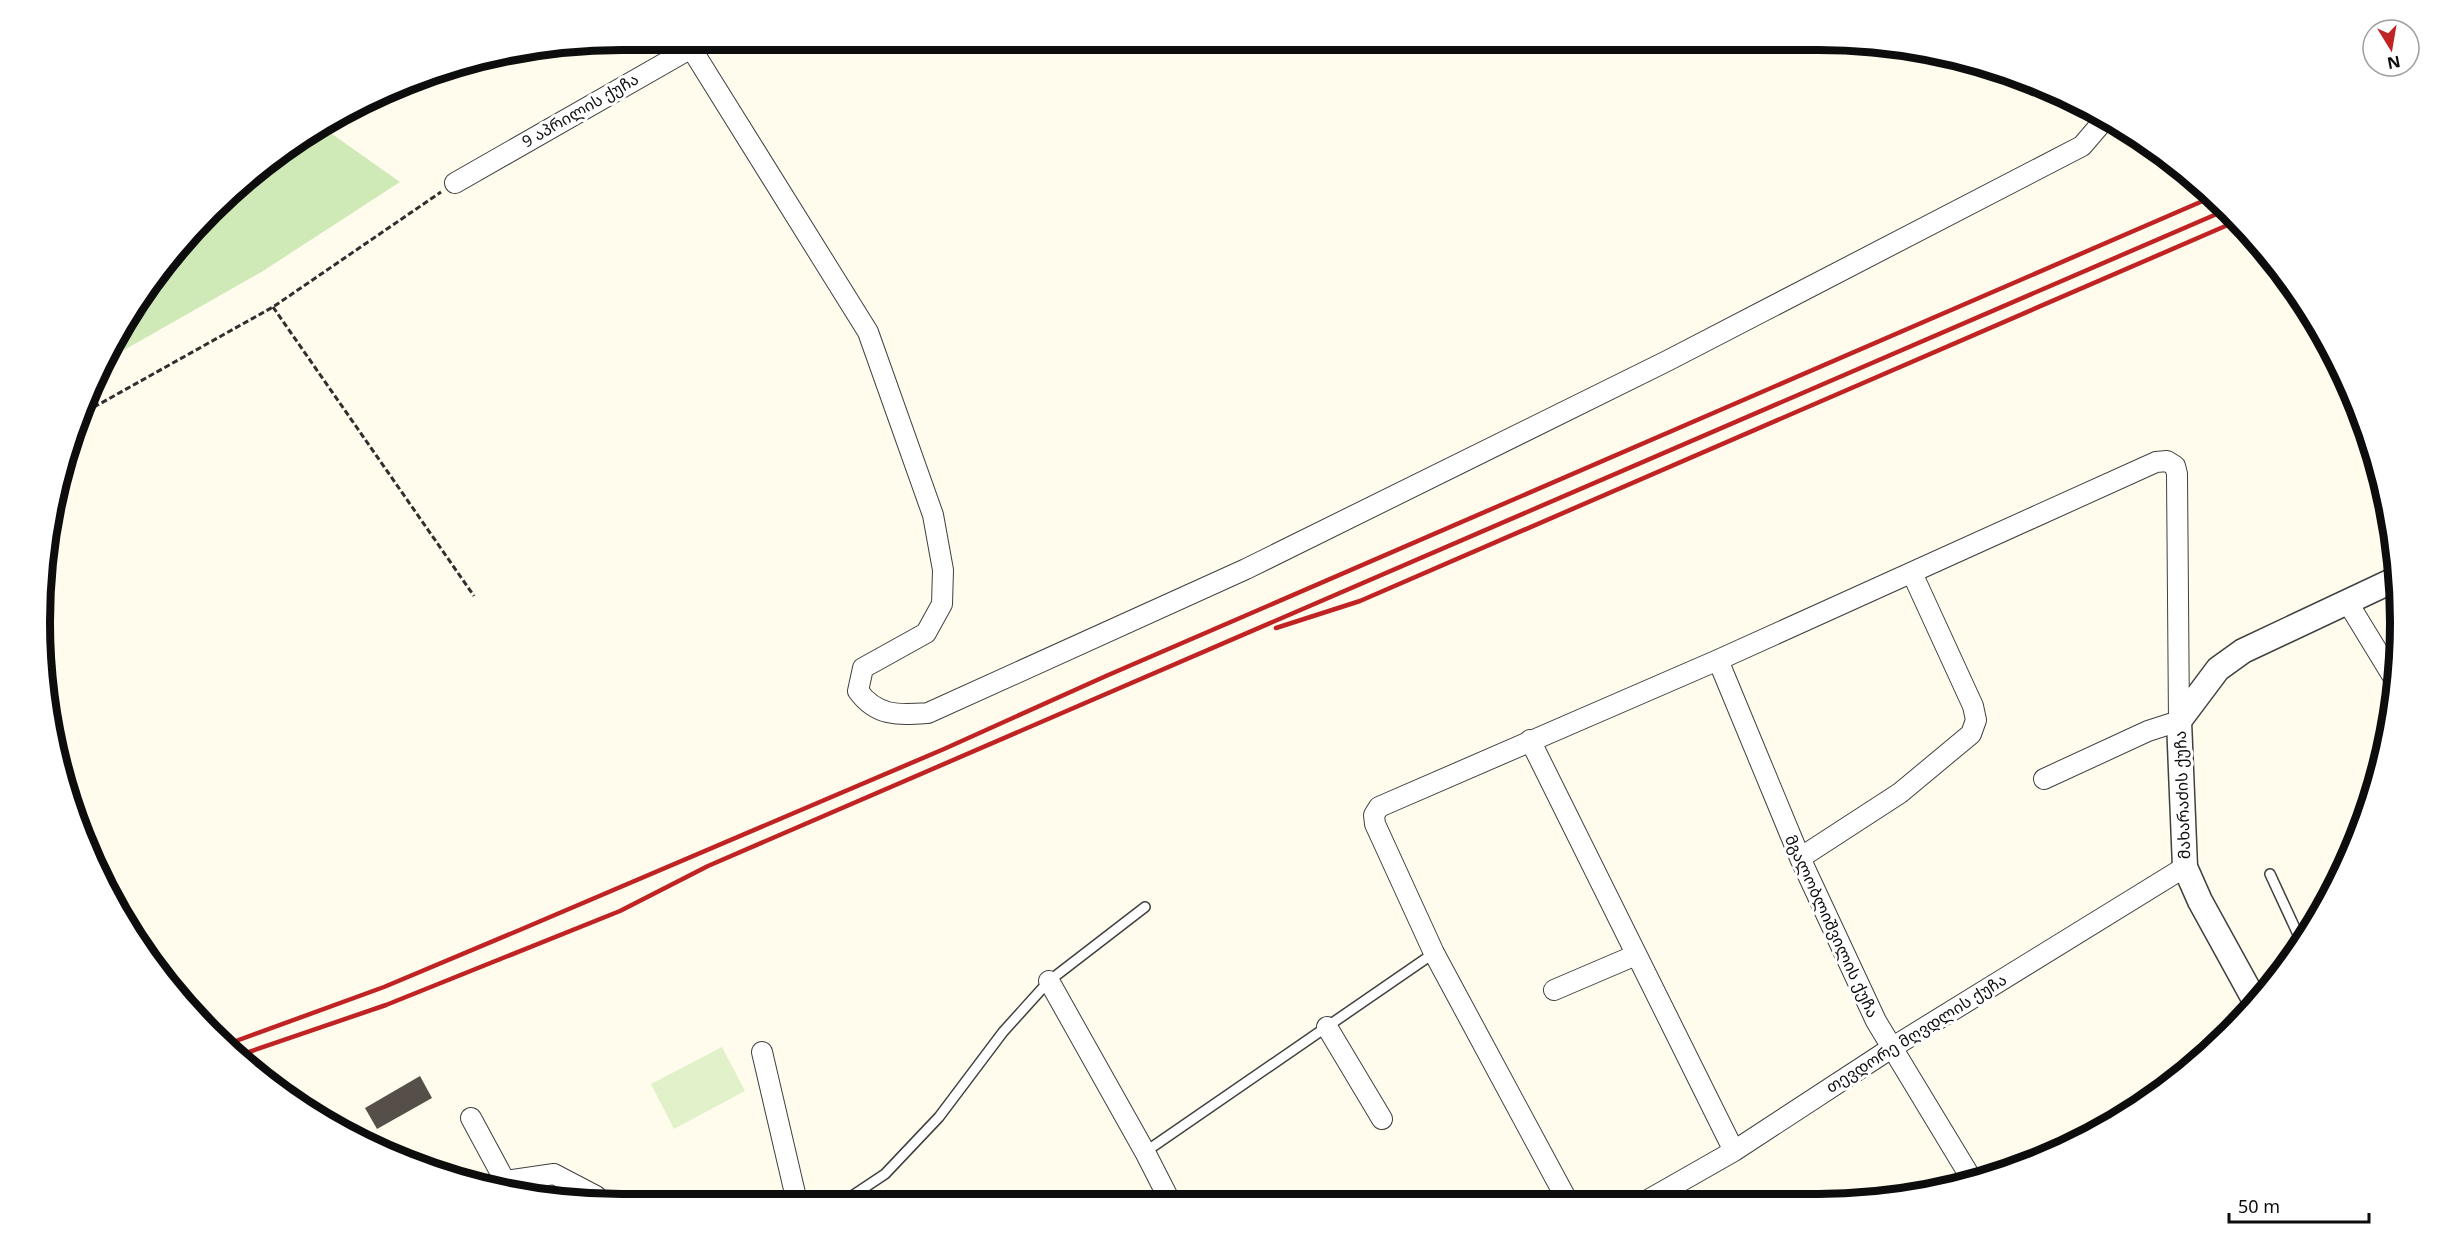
<svg xmlns="http://www.w3.org/2000/svg" width="2439" height="1243" font-family="Georgia,'Noto Sans Georgian',serif">
<style>
.green{fill:#cfeab7}
.pitch{fill:#e1f1c9}
.building{fill:#564f49}
.lines{fill:none;stroke-linecap:round;stroke-linejoin:round}
.service-casing{stroke:#404040;stroke-width:12}
.minor-casing{stroke:#404040;stroke-width:22}
.tertiary-casing{stroke:#404040;stroke-width:27}
.path{stroke:#2f2f2f;stroke-width:3;stroke-dasharray:6 3;stroke-linecap:butt}
.service{stroke:#fff;stroke-width:9}
.minor{stroke:#fff;stroke-width:20}
.tertiary{stroke:#fff;stroke-width:24}
.rail{stroke:#c02323;stroke-width:4.5}
.labels{text-anchor:middle;dominant-baseline:central;stroke-width:6;stroke-linejoin:round;paint-order:stroke}
.street-label{font-size:16px;fill:#0d0d0d;stroke:#fff}
.rim{fill:none;stroke:#0d0d0d;stroke-width:8}
</style>
<rect width="100%" height="100%" fill="#fffced"/>
<path class="green" d="M325,129l75,53 -137,89 -160,91 34,-64 130,-138z"/>
<path class="pitch" d="M722,1047l23,44 -71,38 -23,-45z"/>
<path class="building" d="M420,1076l12,22 -55,31 -12,-21z"/>
<g class="lines">
<g class="service-casing">
<path id="service" d="M2270,874l31,67
M1145,1152l289,-199
M843,1202l42,-28 54,-57 64,-85 46,-51 96,-74"/>
</g>
<g class="minor-casing">
<path id="minor" d="M691,48l177,284 65,183 10,55 -1,34 -16,29 -63,35 -5,23c19,26 41,24 70,22l318,-144 421,-208 415,-215 24,-28
M455,183l252,-144
M2348,603l47,77
M1718,660l82,198 76,163 95,157
M1530,740l204,411
M1800,858l100,-65 71,-59 5,-14 -3,-14 -61,-133
M1049,981l96,171 25,49
M1554,990l82,-35
M1327,1027l55,92
M762,1052l35,150
M471,1118l34,63 49,-7 42,22 2,7
M1567,1200l-133,-247 -59,-129 -1,-9 5,-8 339,-147 438,-198 11,-1 8,5 2,8 2,247 -31,10 -104,48
M1648,1200l86,-49 159,-104 292,-180"/>
</g>
<g class="tertiary-casing">
<path id="tertiary" d="M2255,1001l-55,-100 -15,-34 -6,-146 39,-52 25,-18 153,-72"/>
</g>
<path class="path" d="M273,307l201,289
M78,416l195,-109 168,-115"/>
<use href="#service" class="service"/>
<use href="#minor" class="minor"/>
<use href="#tertiary" class="tertiary"/>
<path class="rail" d="M1276,628l84,-27 877,-380
M225,1045l159,-58 138,-58 422,-180 162,-73 1106,-479
M240,1055l146,-50 234,-94 88,-45 1518,-656"/>
</g>
<g class="labels">
<g class="street-label">
<text transform="translate(580 110) rotate(-30)">9 აპრილის ქუჩა</text>
<text transform="translate(2182 795) rotate(-92)">მახარაძის ქუჩა</text>
<text transform="translate(1832 926) rotate(65)">მგალობლიშვილის ქუჩა</text>
<text transform="translate(1916 1033) rotate(-32)">თევდორე მღვდლის ქუჩა</text>
</g>
</g>
<path d="M0 0H2439V1243H0ZM622 50H1818A572 572 0 0 1 2390 622V622A572 572 0 0 1 1818 1194H622A572 572 0 0 1 50 622V622A572 572 0 0 1 622 50Z" fill="#fff" fill-rule="evenodd"/>
<path class="rim" d="M622 50H1818A572 572 0 0 1 2390 622V622A572 572 0 0 1 1818 1194H622A572 572 0 0 1 50 622V622A572 572 0 0 1 622 50Z"/>
<g transform="translate(2391 48) rotate(169)"><circle r="28" fill="#ffffff" stroke="#9e9e9e" stroke-width="1.5"/>
<path d="M0-4.5L10 22L0 15L-10 22Z" fill="#c02323"/>
<text y="-9" font-size="16" font-weight="bold" text-anchor="middle" fill="#0d0d0d">N</text>
</g>
<path d="M2229 1213v9h140v-9" fill="none" stroke="#0d0d0d" stroke-width="3"/>
<text x="2238" y="1213" font-size="18" fill="#0d0d0d" stroke="#ffffff" stroke-width="4.5" paint-order="stroke">50 m</text>
</svg>
